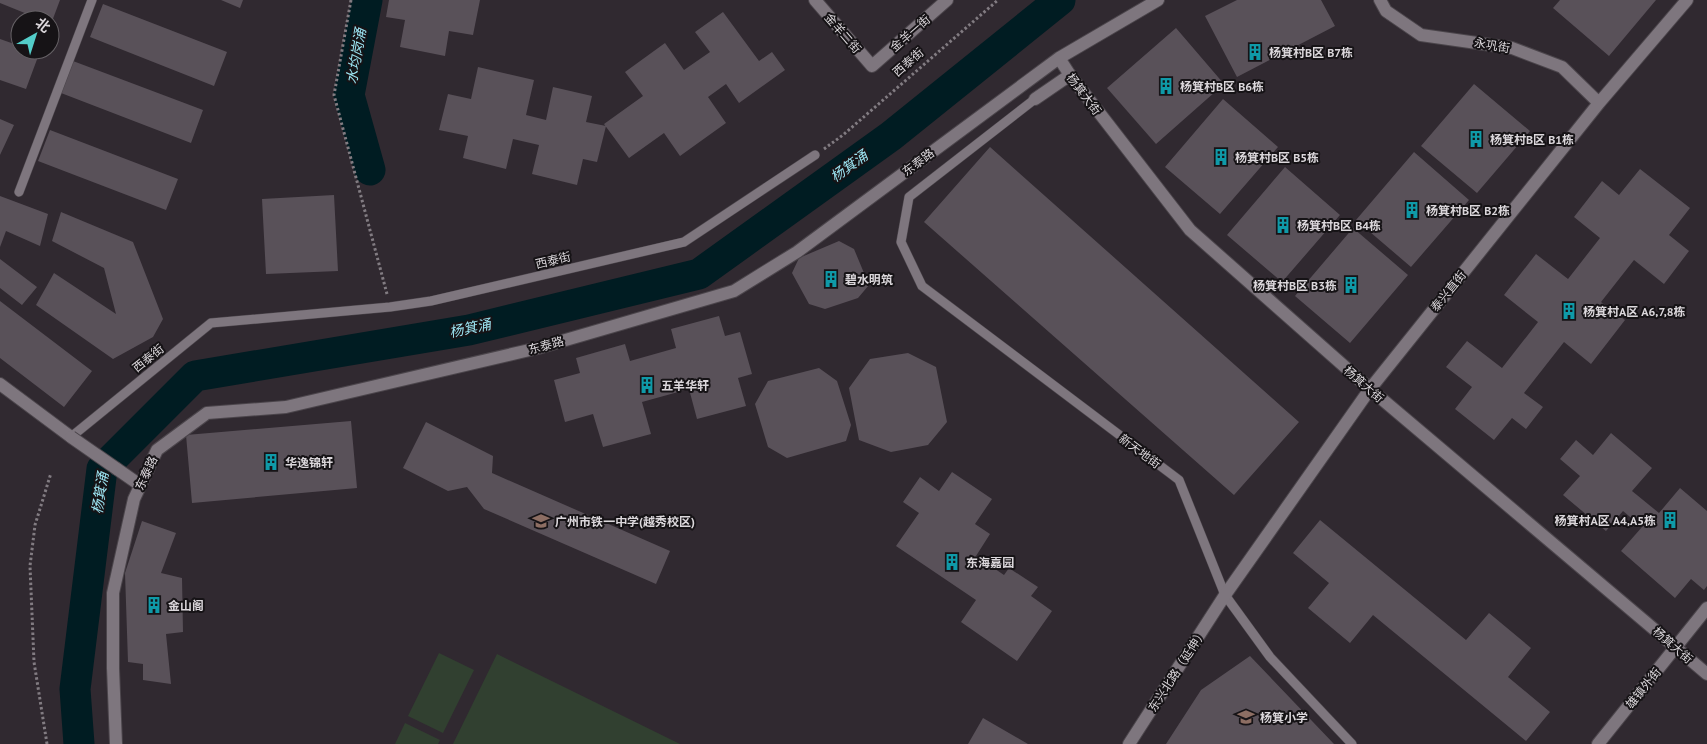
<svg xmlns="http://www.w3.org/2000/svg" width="1707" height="744" font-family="'PT Sans','Noto Sans SC',sans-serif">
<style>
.green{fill:#314030}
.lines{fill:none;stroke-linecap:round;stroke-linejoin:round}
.river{stroke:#001c22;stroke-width:31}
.building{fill:#595159}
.lane-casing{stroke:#4b454b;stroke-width:10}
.street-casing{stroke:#4b454b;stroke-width:14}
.secondary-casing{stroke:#4b454b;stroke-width:14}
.path{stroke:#827c82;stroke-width:3;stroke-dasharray:2.5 2.5;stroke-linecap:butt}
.lane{stroke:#7e767e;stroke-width:9}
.street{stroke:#7e767e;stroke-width:12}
.secondary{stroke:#7e767e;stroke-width:12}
.street-bridge-casing{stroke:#4b454b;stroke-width:14;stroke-linecap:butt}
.street-bridge{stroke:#7e767e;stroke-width:12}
.labels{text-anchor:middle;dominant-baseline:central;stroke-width:4;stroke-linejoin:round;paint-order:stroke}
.street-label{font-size:12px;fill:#dbd7db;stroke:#161316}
.poi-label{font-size:12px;font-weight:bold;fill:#dbd7db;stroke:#161316;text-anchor:start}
.water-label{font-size:14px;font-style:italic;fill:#9ce5f3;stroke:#161316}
</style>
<rect width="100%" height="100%" fill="#302930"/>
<path class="green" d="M439,653l35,17 -31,63 -35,-17z
M497,654l183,90h-227z
M405,723l35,17 -2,4h-43z"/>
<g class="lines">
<path class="river" d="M367,0l-18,95 21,75
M79,744l-4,-55 27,-220 93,-93 274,-46 230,-56 192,-138 169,-136"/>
</g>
<path class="building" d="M0,0h60l-9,24 -1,-4h-8l-42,-17z
M221,0h22l-3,8z
M389,0h91l-7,35 -24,-4 -4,25 -45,-9 5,-27 -19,-3z
M1237,0h84l14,26 -98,51 -32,-61z
M1560,0h96l-47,56 -56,-48z
M103,4l124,48 -13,34 -124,-49z
M723,12l36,49 13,-9 13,18 -46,33 -13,-19 -18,13 18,26 -46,33 -16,-23 -35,25 -25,-34 39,-28 -18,-24 40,-29 19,27 26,-18 -15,-20z
M1176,28l48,56 -68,60 -49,-56z
M0,39l20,7v4h10l9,4 -13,35 -26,-9z
M73,61l130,49 -12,33 -130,-50z
M478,67l56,13 -8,35 20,5 7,-33 39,9 -6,26 20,4 -9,36 -14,-3 -6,26 -45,-11 7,-29 -26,-6 -7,30 -43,-11 5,-22 -29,-6 9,-36 23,5z
M1474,84l56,47 -53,62 -56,-47z
M1223,99l55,48 -58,67 -55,-47z
M0,119l14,6 -14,30z
M50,130l128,49 -12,31 -128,-49z
M990,147l309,275 -65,73 -310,-273z
M1414,152l55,48 -58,67 -55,-47z
M1285,167l55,48 -58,67 -55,-47z
M1640,169l50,39 -21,27 20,16 -25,33 -30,-24 -33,42 24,18 -34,44 -27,-22 -40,51 19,14 -17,22 -14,-11 -18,22 -39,-31 17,-22 -26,-20 21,-26 35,27 36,-46 -34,-27 32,-41 32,25 32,-41 -26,-21 28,-36 17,14z
M334,195l4,76 -72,3 -4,-75z
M0,196l48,18 -8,32 -34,-15 -6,16z
M61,212l72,30 30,77 -10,18 -40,22 -77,-54 18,-32 62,41 -12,-46 -52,-27z
M1353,228l55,47 -58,68 -55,-47z
M839,241l15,8 15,36 -11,13 -33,11 -16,-5 -17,-31 7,-15z
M0,259l37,28 -15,18 -22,-17z
M0,301l92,70 -28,36 -64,-49z
M719,316l6,20 15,-4 12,42 -14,4 8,28 -49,13 -8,-30 -47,13 9,32 -48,13 -10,-33 -28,8 -11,-42 26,-7 -4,-15 49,-14 5,17 46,-13 -5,-19z
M908,353l28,14 11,55 -19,23 -37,7 -32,-12 -10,-52 21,-29z
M819,368l18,13 14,44 -5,16 -59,17 -19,-11 -13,-43 13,-23z
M351,421l6,67 -165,15 -6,-68z
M426,422l67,34 -1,17 178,78 -14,33 -172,-75 -17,-22 -19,4 -45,-23z
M1611,433l41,35 -20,23 27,22 21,-25 27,23v75l-3,4 -13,-11 -16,19 -54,-47 21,-24 -19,-16 -17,20 -43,-36 17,-19 -20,-17 16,-19 17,15z
M952,472l40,27 -17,25 15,10 -14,22 28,19 5,-7 29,19 -7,9 21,15 -35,50 -56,-39 15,-22 -80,-54 23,-33 -16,-11 17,-25 19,14z
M1320,520l146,120 23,-27 42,35 -23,29 42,35 -24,29 -153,-126 -23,28 -42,-35 21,-25 -36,-30z
M142,521l34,12 -15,40 21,5 1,54 -17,2 5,50 -28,-4v-16l-15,-2 -3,-89z
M1250,656l84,88h-168l35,-54z
M983,718l45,26h-60z"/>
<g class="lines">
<g class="lane-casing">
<path id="lane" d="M1035,99l-126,98 -8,45 21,44 257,194 46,115 45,62 82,87
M19,192l73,-192
M71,437l140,-114 179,-16 41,-6 253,-59 131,-87"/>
</g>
<g class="street-casing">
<path id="street" d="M815,0l57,66 75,-66
M1035,99l35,-24
M0,384l71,53
M117,469l23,16
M1129,744l96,-149 145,-206
M1598,744l109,-136"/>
</g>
<g class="secondary-casing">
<path id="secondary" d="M1380,0l6,11 35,24 91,13 50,19 37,36
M1059,58l11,17 120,155 180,159 337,285
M1370,389l229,-286 88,-103
M116,744l-3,-76v-75l21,-94 23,-49 50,-37 79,-6 252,-59 196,-57 63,-39 262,-194 99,-58"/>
</g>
<path class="path" d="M351,0l-17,95 53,199
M824,149l19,-14 155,-135
M47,744l-13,-82 -4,-96 5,-41 16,-52"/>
<use href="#lane" class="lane"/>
<use href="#street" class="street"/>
<use href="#secondary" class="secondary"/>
<g class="street-bridge-casing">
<path id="street-bridge" d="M71,437l46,32"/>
</g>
<use href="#street-bridge" class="street-bridge"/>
</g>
<defs>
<g id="building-bare" transform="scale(1.35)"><path d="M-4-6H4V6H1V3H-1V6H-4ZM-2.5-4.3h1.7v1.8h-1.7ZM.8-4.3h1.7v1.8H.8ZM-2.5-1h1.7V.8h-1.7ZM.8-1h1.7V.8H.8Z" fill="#0f9aa8" stroke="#161316" stroke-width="2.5" paint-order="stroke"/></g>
<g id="school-bare" transform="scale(1.35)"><path d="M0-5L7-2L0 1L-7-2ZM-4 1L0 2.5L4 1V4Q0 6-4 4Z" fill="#8d6e63" stroke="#161316" stroke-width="2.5" paint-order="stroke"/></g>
</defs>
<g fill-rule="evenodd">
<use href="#building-bare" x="1255" y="52"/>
<use href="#building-bare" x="1166" y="86"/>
<use href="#building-bare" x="1476" y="139"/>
<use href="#building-bare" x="1221" y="157"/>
<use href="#building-bare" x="1412" y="210"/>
<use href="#building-bare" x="1283" y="225"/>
<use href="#building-bare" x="831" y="279"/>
<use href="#building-bare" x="1351" y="285"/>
<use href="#building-bare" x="1569" y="311"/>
<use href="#building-bare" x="647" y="385"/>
<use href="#building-bare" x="271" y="462"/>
<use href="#building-bare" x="1670" y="520"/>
<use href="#school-bare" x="541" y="521"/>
<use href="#building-bare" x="952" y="562"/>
<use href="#building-bare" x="154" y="605"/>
<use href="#school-bare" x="1246" y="717"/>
</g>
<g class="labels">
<g class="street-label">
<text transform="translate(843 33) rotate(49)">金羊二街</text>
<text transform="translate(910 33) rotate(-41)">金羊一街</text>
<text transform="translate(1492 45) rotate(10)">永巩街</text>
<text transform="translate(908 62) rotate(-41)">西泰街</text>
<text transform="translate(1084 94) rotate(53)">杨箕大街</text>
<text transform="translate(918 162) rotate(-37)">东泰路</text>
<text transform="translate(553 260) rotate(-13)">西泰街</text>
<text transform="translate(1448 291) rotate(-51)">泰兴直街</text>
<text transform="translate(546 345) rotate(-15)">东泰路</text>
<text transform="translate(148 358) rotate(-39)">西泰街</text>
<text transform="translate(1364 384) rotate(41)">杨箕大街</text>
<text transform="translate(1140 451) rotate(37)">新天地街</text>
<text transform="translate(146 473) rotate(-65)">东泰路</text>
<text transform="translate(1673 645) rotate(41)">杨箕大街</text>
<text transform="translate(1177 670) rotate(-57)">东兴北路（延伸）</text>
<text transform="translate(1643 688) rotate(-51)">雄镇外街</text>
</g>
<g class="poi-label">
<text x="1269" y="52">杨箕村B区 B7栋</text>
<text x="1180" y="86">杨箕村B区 B6栋</text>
<text x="1490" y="139">杨箕村B区 B1栋</text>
<text x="1235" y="157">杨箕村B区 B5栋</text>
<text x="1426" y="210">杨箕村B区 B2栋</text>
<text x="1297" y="225">杨箕村B区 B4栋</text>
<text x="845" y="279">碧水明筑</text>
<text x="1337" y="285" text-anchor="end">杨箕村B区 B3栋</text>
<text x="1583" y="311">杨箕村A区 A6,7,8栋</text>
<text x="661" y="385">五羊华轩</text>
<text x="285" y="462">华逸锦轩</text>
<text x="1656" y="520" text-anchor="end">杨箕村A区 A4,A5栋</text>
<text x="555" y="521">广州市铁一中学(越秀校区)</text>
<text x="966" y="562">东海嘉园</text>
<text x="168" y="605">金山阁</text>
<text x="1260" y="717">杨箕小学</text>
</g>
<g class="water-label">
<text transform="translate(356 56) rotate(-80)">水均岗涌</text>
<text transform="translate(849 166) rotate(-36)">杨箕涌</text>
<text transform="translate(470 328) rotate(-12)">杨箕涌</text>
<text transform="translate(100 493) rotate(-81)">杨箕涌</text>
</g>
</g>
<g transform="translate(35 35) rotate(39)"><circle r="24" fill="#161316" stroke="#656165"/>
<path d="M0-4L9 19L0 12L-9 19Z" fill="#53cdc9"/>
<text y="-8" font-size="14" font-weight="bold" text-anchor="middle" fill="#dbd7db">北</text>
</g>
</svg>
